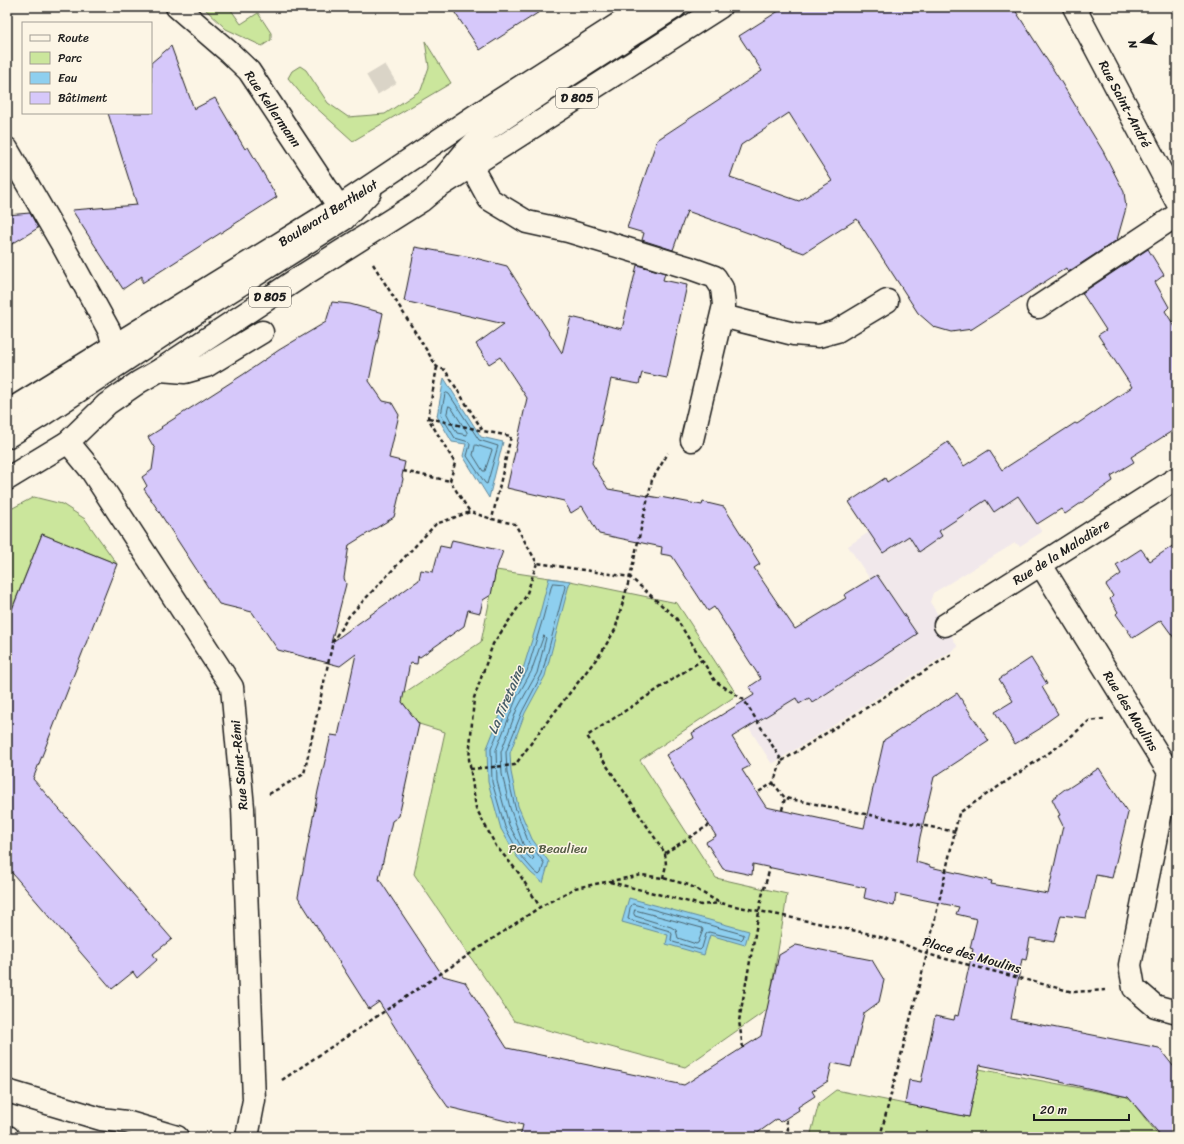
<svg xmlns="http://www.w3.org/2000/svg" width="1184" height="1144" font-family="Sriracha,sans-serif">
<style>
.built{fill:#f1e8eb}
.green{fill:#cbe69c;stroke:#74815c}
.water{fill:#8ecfef;stroke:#60879b}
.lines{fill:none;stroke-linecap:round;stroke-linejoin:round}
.shore{stroke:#4a6470;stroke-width:1}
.building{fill:#d6c8fa;stroke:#1c1c1c;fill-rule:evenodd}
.minor-tunnel{stroke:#dad4c7;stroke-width:22;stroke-dasharray:22 11;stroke-linecap:butt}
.minor-casing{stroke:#1c1c1c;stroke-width:25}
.major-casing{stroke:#1c1c1c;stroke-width:25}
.path{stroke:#1c1c1c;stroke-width:2.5;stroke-dasharray:4 3;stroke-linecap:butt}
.minor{stroke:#fcf5e5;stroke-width:22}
.major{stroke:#fcf5e5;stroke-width:22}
.labels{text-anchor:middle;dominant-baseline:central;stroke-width:3;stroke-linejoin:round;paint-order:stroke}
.shield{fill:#fcf5e5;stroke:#5f5d58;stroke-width:1}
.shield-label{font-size:12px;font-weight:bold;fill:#1c1c1c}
.street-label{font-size:13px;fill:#1c1c1c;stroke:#fcf5e5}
.park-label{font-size:13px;fill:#515942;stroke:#fcf5e5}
.water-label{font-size:14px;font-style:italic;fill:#445b66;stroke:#fcf5e5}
</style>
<rect width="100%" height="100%" fill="#fcf5e5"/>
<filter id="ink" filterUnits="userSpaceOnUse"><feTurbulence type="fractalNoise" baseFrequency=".025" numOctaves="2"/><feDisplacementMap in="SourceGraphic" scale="8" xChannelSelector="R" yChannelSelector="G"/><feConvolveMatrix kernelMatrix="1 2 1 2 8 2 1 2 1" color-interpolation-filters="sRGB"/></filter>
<g filter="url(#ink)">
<path class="built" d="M1018,496l24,36 -22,14 -5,-3 -82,50 -3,9 28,45 -186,117 -37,-58 19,-12 -5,-7 58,-36 -12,-22 50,-31 -1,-3 26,-16 -22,-33 21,-14 40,4 10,15 23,-15 -3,-5 47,-31 9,12z"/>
<path class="green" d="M203,7h26l12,17 17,-11 13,20v7l-9,6 -36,-17z
M425,41l26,42 -98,58 -51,-46 -14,-17 4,-7 8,-5 6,4 22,33 20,14 37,-3 36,-24 8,-23z
M34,497l28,7 23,15 32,45 -75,-30 -35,87v-110z
M496,570l74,11 107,22 60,92 -97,65 76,118 71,16 -3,21 -16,94 -83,58 -171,-46 -100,-147 31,-142 -26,-8 -21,-27 83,-55z
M979,1069l149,28 32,40h-350l9,-34 17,-13 133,27z"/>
<path class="water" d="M444,378l37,59 22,5 -14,56 -26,-42 3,-12 -14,-2 -15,-26z
M549,578l21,3 -25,95 -20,37 -15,40 1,19 7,34 14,33 17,23 -6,21 -12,-10 -14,-16 -16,-28 -13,-47 -1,-34 22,-55 14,-24 16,-52z
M629,898l120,33 -4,14 -35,-10 -6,20 -38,-11 2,-9 -46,-13z"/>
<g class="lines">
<path class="shore" d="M447,393l2,1 30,46 19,6 -11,38 -2,-1 -18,-27 3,-11 -1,-3 -14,-4 -14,-23 4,-21z
M449,406l2,1 16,25v3l-10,-2 -10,-19z
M476,445l16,5 -7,21h-2l-10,-16 2,-9z
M554,583l10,1 1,3 -23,87 -20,38 -16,40 1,21 8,34 13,34 16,22 -3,10 -2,2 -5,-4 -14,-16 -15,-28 -13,-45 -1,-33 22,-54 14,-24 16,-53 9,-34z
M544,636l2,2 -9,35 -20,36 -16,43 1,22 8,34 13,36 11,14 -2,2 -8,-8 -15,-27 -12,-44 -1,-31 21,-53 14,-25z
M633,904l109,30 2,1 -1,3 -2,2 -32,-8 -3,2 -4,14 -2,2 -27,-8 -2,-2 1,-6 -2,-3 -42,-12 2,-11z
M635,910l67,18 1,2 -5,13 -2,1 -18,-6 -2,-8 -5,-3 -36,-11 -1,-2z"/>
</g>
<path class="building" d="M451,7h96l-67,43z
M785,7h228l45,70 45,74 21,41 2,16 -9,32 -49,32 -2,-4 -94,61 -21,3 -17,-5 -16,-14 -61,-94 -53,34 -117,-42 -14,39 -31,-10 2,-7 -17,-5 30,-88 105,-69 -23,-35zM789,113l43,68 -33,20 -69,-24 11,-32z
M171,46l23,63 21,-11 30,51 3,-2 29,50 -135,86v-7l-19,13 -51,-79 65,-5 -29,-92h43v-50z
M30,213l8,15 -31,19v-32z
M415,247l56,10 36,9 55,87 9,-36 51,12 15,-64 28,8 -2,7 24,5 -20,93 -25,-5 -3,11 -28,-5 -19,84 16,26 52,9v-1l42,8 1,-3 21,5 36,57 -6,4 41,61 51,-31 -2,-3 33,-20 40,59 -105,69 -3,-5 -10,6 -3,-6 -64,39 18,29 -8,4 24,37 98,21 20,-88 73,-47 32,48 -55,36 -14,60 -4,25 14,4v1l62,14 -1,3 57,10 15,-68 -5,-10 2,-1 -8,-16 13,-10h2l32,-21 29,45 -16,65 -16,-3 -10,43 -25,-3 -7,27 -24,-4 -4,22 -4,-1 -11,60 148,29 18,23v66h-15l-34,-40 -68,-15 1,-1 -81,-16 -11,52 -64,-13 4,-24 12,2 14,-66 19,4 1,-5 3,1 15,-67 -3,-1 7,-29 -21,-5 3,-7 -63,-13 -2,12 -30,-8 2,-10 -113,-24 -1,11 -29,-6 -17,-27 10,-6 -50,-81 28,-17 -2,-5 62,-38 -5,-8 12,-8 -47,-72 -6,4 -36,-55 -11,-2 1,-7 -63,-13 -17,-28 -11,7 -7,-12 -57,-13 20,-90 -27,-41 -11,7 -13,-20 28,-20 -100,-23z
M1148,249l16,26 -9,7 14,25 -4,4 12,19v98l-46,29 3,5 -23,14 2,5 -48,33 -4,-5 -24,15 -19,-28 -24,16 -8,-12 -47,31 3,5 -23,16 -10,-16 -26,17 -34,-51 36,-24 2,4 61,-40 16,24 25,-16 13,20 73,-47 2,1 55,-37 -34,-52 8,-5 -24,-37z
M332,302l18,2 33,9 -14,68 14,20 9,2 7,12 -10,43 16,4 -3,14 1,3 -9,38 -45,28 -5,33 2,6 -15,59 88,-63 2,-10 12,2 7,-26 10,2 2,-8 51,11 -7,19 -5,25 -8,5 -3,13 -12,-3 -4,16 -44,31 -2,-1 -1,8 -7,-1 -8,39 17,22 -20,92 -7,5 -13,58 64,97 22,6 42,66 177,37 77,-49 18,-81 17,-10 76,15 12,20 -5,22 -15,11 -13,54 -19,-4 -4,18 -16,10 3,5 -17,11 1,3 -19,12 -3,-3 -25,18h-232l3,-12 -75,-18 -24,-34 -45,-71 -10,7 -71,-112 20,-106 13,-56 7,1 18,-82 -16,12 -62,-16 -26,-38 -33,-8 -67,-103 -8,-12 3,-3 -5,-9 10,-7 3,-21 -7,-12 14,-9 -1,-1 83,-53 35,-24 47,-28z
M42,534l75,30 -84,215 139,160 -19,15 4,6 -20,18 -4,-6 -21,17 -105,-122v-245z
M1177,543v99l-16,-22 -28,18 -17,-24 2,-2 -8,-13 3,-3 -7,-11 15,-11 -5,-9 25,-16 9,12z
M1031,658l16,26 -5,3 16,27 -17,12v2l-26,16 -20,-32 18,-11 -14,-22z"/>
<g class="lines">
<path class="minor-tunnel" d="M372,85l20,-12"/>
<g class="minor-casing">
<path id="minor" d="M177,7l52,45 20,19 90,136
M1074,7l103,195
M7,149l55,95 47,86 5,15
M471,166l18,33 38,23 41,9 122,37 25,9 7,11 2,17 -32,135
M436,187l29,-35 23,-23 78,-52 109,-70
M1038,307l139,-92
M722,316l72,18 25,2 18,-5 50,-30
M160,370l25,2 21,-6 56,-34
M7,437l32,-20 172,-114 133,-84 26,-27
M68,442l23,28 141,217 11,121 11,292 -7,37
M1041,565l128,207 -39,193 4,23 21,18 22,6
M945,625l232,-147"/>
</g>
<g class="major-casing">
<path id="major" d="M7,412l332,-205 136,-91 170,-109
M7,479l61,-37 39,-38 32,-22 21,-12 142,-94 119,-75 13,-11 286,-183
M7,1091l94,28 25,3 51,15
M7,1137h1"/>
</g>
<path class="path" d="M373,264l64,103 8,3 38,61 28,5 -19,83 23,5 22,39 93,14 46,41 39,63 29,19 38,61 -9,22 -16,10
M437,367l-9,51 27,45 -5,18 20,31
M429,418l54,13
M403,471l47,10
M537,563l-11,33 -33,48 -19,54 -5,61 7,49 20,38 22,26 22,35
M782,761l170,-107
M470,769l45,-4 28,-38 58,-74 14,-23 15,-53 22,-97 16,-27
M773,783l12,15 171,34
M269,794l35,-20 29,-133 16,-25 87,-92 34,-12 22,7
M782,810l3,-12
M665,853l44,-28
M663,878l3,-13 -1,-12 -78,-117 115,-76
M610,882l91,23 19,-2
M743,1048l-4,-27 23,-125 8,-28
M282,1080l258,-173 35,-19 67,-13 21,3 26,7 31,18 146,30 35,10 26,11 146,38 34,-2
M785,1137l3,-8 -2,-11
M880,1137l47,-183 32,-141 103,-69 27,-23 15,-2"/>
<use href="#minor" class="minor"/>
<use href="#major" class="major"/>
</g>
</g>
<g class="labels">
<g class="shield">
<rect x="556" y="88" width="42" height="20" rx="3"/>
<rect x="249" y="287" width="42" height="20" rx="3"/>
</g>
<g class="shield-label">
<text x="577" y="98">D 805</text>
<text x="270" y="297">D 805</text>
</g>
<g class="street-label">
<text transform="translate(1125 104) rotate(62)">Rue Saint-André</text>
<text transform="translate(273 109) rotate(56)">Rue Kellermann</text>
<text transform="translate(328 213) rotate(-32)">Boulevard Berthelot</text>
<text transform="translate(1061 552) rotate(-32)">Rue de la Malodière</text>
<text transform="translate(1131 711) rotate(58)">Rue des Moulins</text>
<text transform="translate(239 765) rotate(-95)">Rue Saint-Rémi</text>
<text transform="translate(972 955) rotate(16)">Place des Moulins</text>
</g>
<g class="park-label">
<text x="548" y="848">Parc Beaulieu</text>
</g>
<g class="water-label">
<text transform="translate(506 700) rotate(-67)">La Tiretaine</text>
</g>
</g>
<rect width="1184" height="1144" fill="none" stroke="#fcf5e5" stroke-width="24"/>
<rect x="12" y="12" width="1160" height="1120" fill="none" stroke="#1c1c1c" stroke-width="1.5" filter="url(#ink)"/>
<rect x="22" y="22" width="130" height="92" fill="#fcf5e5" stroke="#a29e95"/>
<rect x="30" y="35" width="20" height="6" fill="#fcf5e5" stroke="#a29e95"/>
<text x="58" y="42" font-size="12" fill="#1c1c1c">Route</text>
<rect x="30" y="52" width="20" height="12" fill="#cbe69c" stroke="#a29e95"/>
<text x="58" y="62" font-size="12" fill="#1c1c1c">Parc</text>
<rect x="30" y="72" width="20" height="12" fill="#8ecfef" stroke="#a29e95"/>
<text x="58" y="82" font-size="12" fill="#1c1c1c">Eau</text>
<rect x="30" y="92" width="20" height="12" fill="#d6c8fa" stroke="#a29e95"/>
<text x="58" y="102" font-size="12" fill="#1c1c1c">Bâtiment</text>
<g transform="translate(1142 42) rotate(256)" stroke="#fcf5e5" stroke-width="3" paint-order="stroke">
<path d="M0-3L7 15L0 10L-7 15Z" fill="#1c1c1c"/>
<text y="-6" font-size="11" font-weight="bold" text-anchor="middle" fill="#1c1c1c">N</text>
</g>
<path d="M1034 1114v6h95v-6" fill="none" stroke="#1c1c1c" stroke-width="2"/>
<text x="1040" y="1114" font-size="12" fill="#1c1c1c" stroke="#fcf5e5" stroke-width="3" paint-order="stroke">20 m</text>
</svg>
